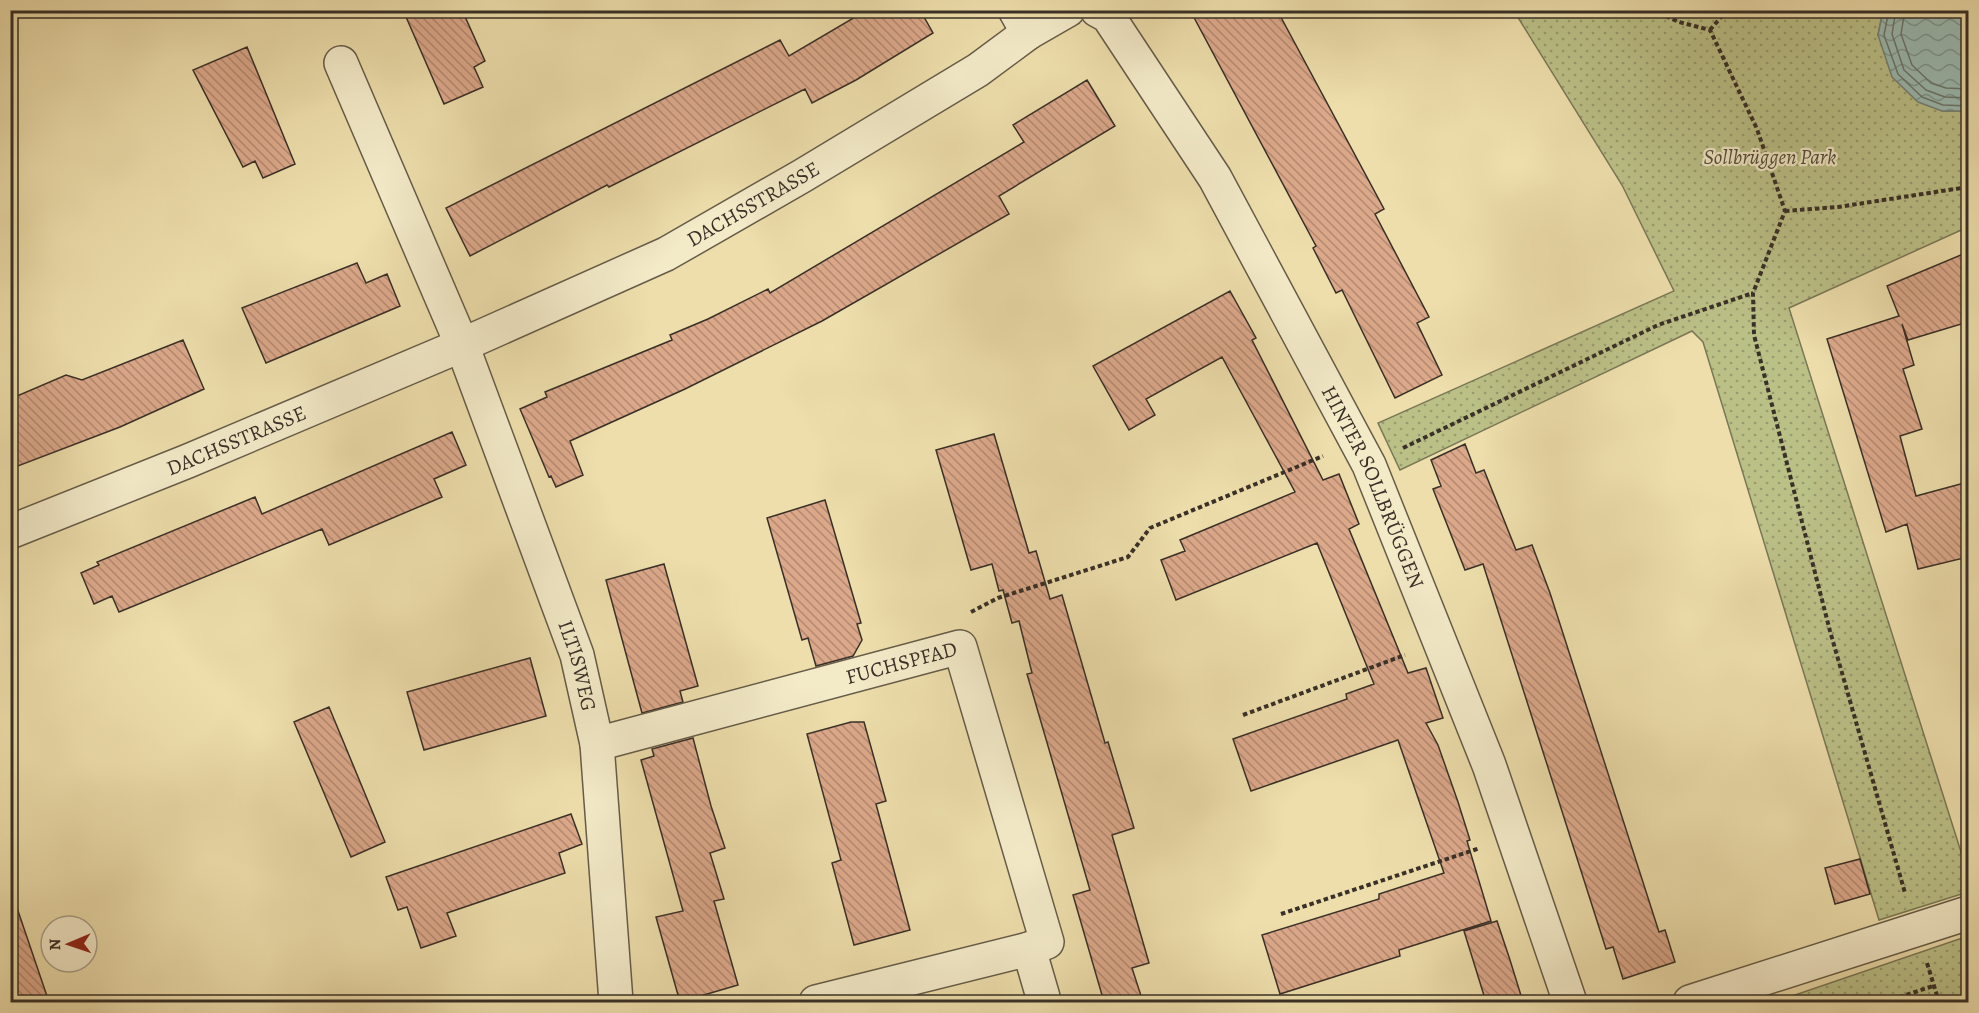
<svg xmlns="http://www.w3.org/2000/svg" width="1979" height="1013" font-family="Alegreya,serif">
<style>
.park{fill:url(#park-dots);stroke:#7a7857;stroke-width:1.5}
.water{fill:url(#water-waves);stroke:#74837a;stroke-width:1.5}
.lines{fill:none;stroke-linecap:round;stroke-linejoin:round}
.shore{stroke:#6a766c;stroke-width:1.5}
.building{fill:url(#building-back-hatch);stroke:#393027;stroke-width:1.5}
.minor-casing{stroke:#665c48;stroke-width:36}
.path{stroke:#393027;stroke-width:4;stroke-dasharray:4.5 3;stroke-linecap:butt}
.minor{stroke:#f3eac8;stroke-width:33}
.labels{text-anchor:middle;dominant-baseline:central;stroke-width:4.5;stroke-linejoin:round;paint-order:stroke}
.park-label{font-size:21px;font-style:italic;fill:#534d3a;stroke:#f3eac8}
.street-label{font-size:21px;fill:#393027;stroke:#f3eac8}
</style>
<defs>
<pattern id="park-dots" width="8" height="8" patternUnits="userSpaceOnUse" patternTransform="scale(1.5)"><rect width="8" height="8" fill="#bbc087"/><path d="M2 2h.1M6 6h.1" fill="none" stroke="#999c6e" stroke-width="1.8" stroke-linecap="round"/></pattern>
<pattern id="water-waves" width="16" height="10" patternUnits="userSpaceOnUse" patternTransform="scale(1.5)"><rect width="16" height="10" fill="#9bbbb2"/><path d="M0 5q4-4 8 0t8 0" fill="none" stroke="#7f9891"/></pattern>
<pattern id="building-back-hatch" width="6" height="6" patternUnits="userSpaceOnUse" patternTransform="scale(1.5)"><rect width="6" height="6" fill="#dba88a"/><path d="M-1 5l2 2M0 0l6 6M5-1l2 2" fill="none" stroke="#b38971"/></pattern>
</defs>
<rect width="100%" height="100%" fill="#eddeab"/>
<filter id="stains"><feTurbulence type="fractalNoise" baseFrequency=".00333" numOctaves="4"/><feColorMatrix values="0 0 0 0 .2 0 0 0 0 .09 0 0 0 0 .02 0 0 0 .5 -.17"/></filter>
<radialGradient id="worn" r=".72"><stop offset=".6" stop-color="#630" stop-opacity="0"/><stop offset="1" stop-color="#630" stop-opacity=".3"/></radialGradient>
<path class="park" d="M1514,11h369l-5,24 64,76h26v116l-179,81 179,566v18l-89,28 -176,-578 -11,-11 -292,139 -22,-47 296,-132 -52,-106z
M1968,936v66h-195l25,-8z"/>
<path class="water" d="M1883,11h85v100h-26l-24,-9 -26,-25 -14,-42z"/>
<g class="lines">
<path class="shore" d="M1889,10l-5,25 14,39 24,23 21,8 25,1
M1896,10l-4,24 12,36 22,20 19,7 23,1
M1905,10l-4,24 11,31 19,18 15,5 22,1"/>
</g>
<path class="building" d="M403,10h59l23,51 -11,6 9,20 -39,17z
M867,10h53l13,23 -77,47 -44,23 -7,-14 -196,98 -2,-2 -137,71 -24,-48 334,-168 9,16z
M1190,10h87l107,199 -9,5 54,103 -12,6 25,52 -47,23 -53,-108 -6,3 -23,-45 3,-2z
M247,47l48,117 -32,14 -8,-17 -12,6 -50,-97z
M1087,80l28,46 -116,70 10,18 -187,107 -137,68 -115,52 13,34 -27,12 -5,-11 -2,1 -29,-68 27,-12 -2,-5 127,-52 -2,-5 38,-16 60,-30 2,4 254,-151 -11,-17z
M1968,252v70l-60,18 -6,-16 12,41 -11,4 19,60 -22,7 16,60 52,-14v75l-50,12 -11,-45 -21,8 -59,-193 72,-23 -12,-30z
M357,263l9,20 21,-9 13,32 -134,57 -24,-55z
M1230,291l26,47 -4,2 71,140 16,-6 20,50 -10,5 59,144 18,-5 17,50 -17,5 12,22 20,57 12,38 -3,1 24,80 -92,29 1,6 -120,38 -18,-59 117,-36v-5l65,-21 -46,-133 -147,51 -18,-52 114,-40 -1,-5 28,-10 -57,-141 -141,57 -15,-40 24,-9 -5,-11 115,-48 -73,-135 -76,42 9,16 -26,15 -36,-64z
M183,340l21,49 -84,38 -110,42v-70l56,-24 16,5z
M452,432l14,33 -32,14 8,18 -113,48 -7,-16 -203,83 -7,-16 -18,8 -13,-31 18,-8 -2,-3 158,-65 7,17z
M994,434l35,119 7,-2 14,48 12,-4 43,148 3,-1 26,86 -22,7 37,128 -17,5 11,34h-39l-31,-107 17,-5 -63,-216 5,-1 -13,-52 -7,2 -9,-33 -4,1 -7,-27 -21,6 -35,-120z
M1465,444l11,29 8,-3 32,80 16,-5 18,48 109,339 6,-2 10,32 -52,17 -10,-32 -7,2 -123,-385 -18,6 -32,-81 8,-3 -10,-26z
M825,500l36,123 -4,1 5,16 -9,16 -37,10 -8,-28 -6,2 -35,-122z
M664,564l34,122 -18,5 3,11 -41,11 -36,-133z
M530,658l16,58 -122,34 -17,-58z
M329,707l56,135 -34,15 -57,-135z
M851,722h13l22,79 -10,3 34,126 -56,15 -22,-82 9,-3 -34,-126z
M693,738l18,68 14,42 -15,5 14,46 -10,2 24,84 -58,17 -24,-85 27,-6 -42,-151 13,-4 -2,-7z
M571,814l11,30 -23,9 6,20 -118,40 9,23 -35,12 -14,-41 -9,3 -12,-33z
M1860,859l10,35 -35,10 -10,-36z
M16,905l33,97h-39v-96z
M1497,921l13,39 13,42h-37l-22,-71z"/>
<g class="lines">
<g class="minor-casing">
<g id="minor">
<path d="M1015,10l13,23 40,-23"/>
<path id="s1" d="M1097,10l11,6 107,162 154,287 120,300 81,237"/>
<path id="s2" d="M341,63l121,282 115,310 20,89 19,258"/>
<path id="s3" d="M10,532l178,-71 274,-116 204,-91 136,-78 176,-106 50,-37"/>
<path id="s4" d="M597,744l363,-97 87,295 -18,7"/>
<path d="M816,1002l213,-53 14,48"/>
<path d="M1690,1002l278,-89"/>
</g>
</g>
<path class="path" d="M1652,10l27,12 31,8 47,99 28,82 -32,82 1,42 76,296 75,262
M1710,30l17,-20
M1785,211l53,-4 130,-20
M1403,448l255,-123 95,-32
M971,612l27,-14 130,-41 22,-29 173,-72
M1243,715l162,-60
M1281,914l199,-66
M1927,963l12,39
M1885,1002l48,-16"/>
<use href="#minor" class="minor"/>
</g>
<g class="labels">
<g class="park-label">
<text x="1770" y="157">Sollbrüggen Park</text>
</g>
<g class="street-label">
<text stroke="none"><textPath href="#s3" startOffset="813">DACHSSTRASSE</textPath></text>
<text stroke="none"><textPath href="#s3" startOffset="244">DACHSSTRASSE</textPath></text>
<text stroke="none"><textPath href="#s1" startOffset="554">HINTER SOLLBRÜGGEN</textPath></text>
<text stroke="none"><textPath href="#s2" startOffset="648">ILTISWEG</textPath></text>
<text stroke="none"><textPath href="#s4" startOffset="315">FUCHSPFAD</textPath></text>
</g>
</g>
<rect width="1979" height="1013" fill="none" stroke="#eddeab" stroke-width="36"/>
<rect x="12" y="12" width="1955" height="989" fill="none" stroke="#393027" stroke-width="3"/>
<rect x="18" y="18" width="1943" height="977" fill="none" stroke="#393027" stroke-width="1.5"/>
<g transform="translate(69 944) rotate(268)"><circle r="28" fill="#f3eac8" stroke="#a9a088" stroke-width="1.5"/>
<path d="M0-4.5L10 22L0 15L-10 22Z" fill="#8f2418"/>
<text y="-9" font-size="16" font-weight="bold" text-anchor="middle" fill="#393027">N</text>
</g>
<rect width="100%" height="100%" filter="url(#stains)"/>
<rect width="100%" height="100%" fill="url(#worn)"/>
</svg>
